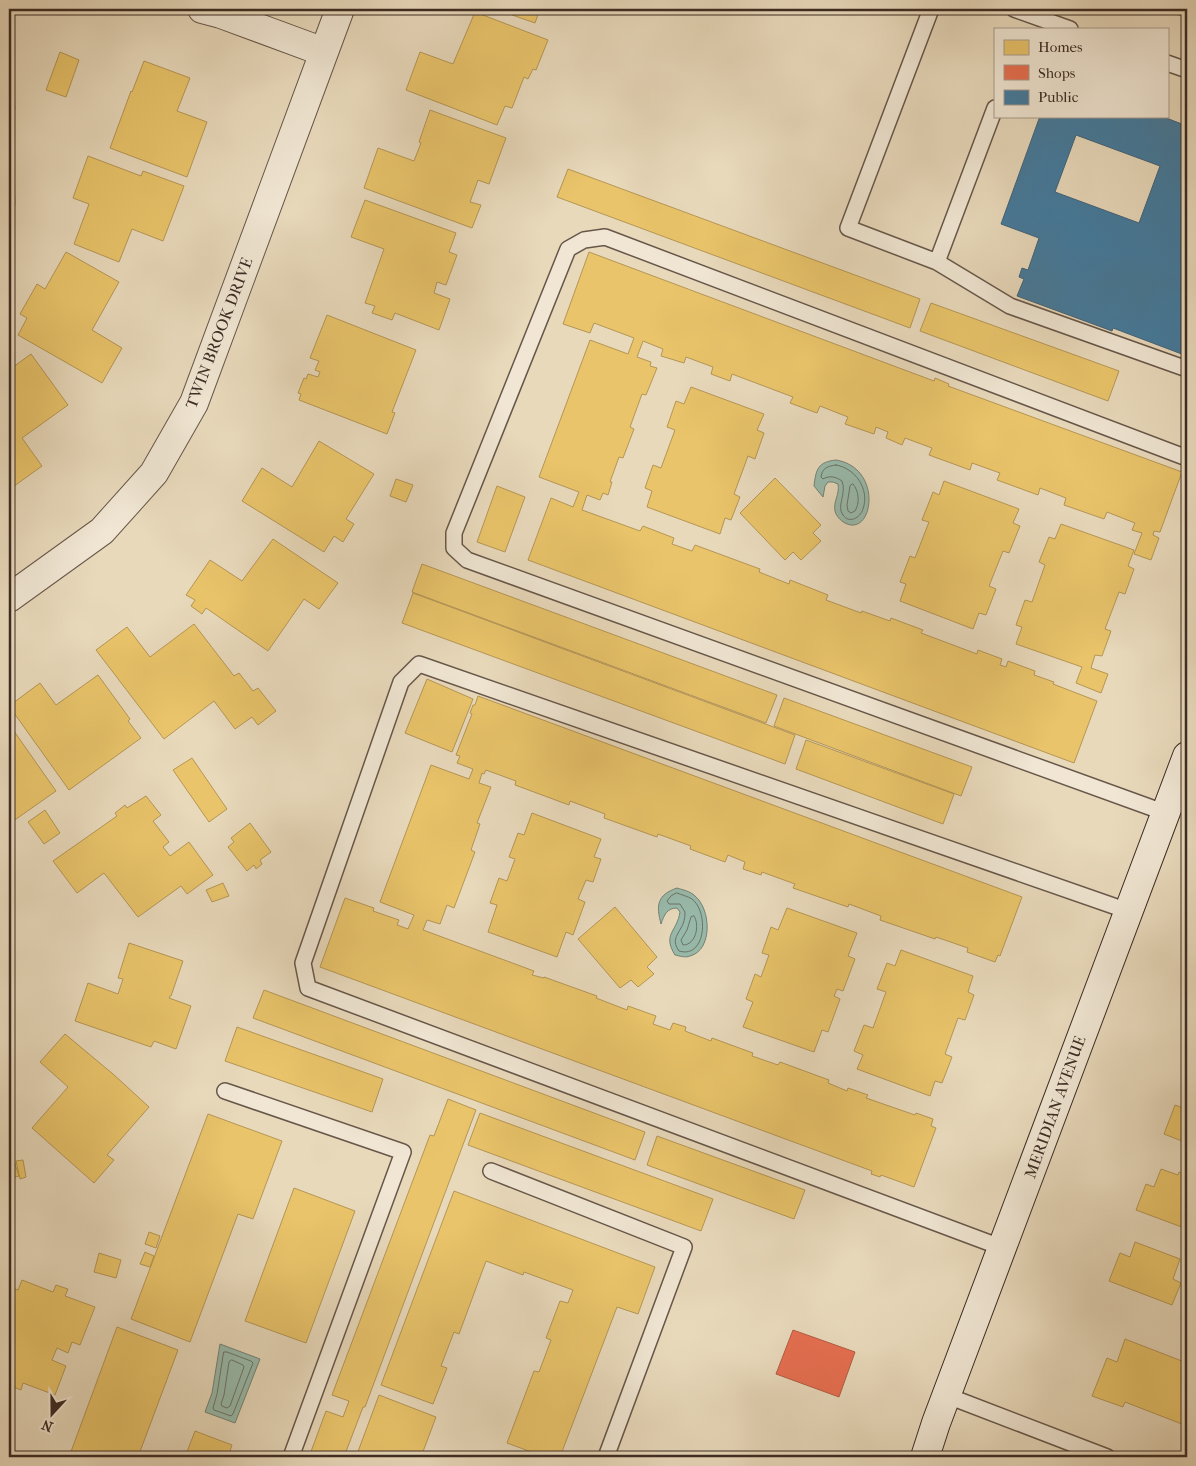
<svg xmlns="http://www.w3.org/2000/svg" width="1196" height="1466" font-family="'IM FELL French Canon',serif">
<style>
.water{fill:#98baab;stroke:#738175}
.homes{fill:#e9c46a;stroke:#b59655}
.shops{fill:#e76f51;stroke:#b45b44}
.public{fill:#457b9d;stroke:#426379;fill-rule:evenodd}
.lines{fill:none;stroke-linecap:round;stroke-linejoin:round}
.shore{stroke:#6a7368;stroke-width:1}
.service-casing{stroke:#67574a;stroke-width:18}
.minor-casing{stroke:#67574a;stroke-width:30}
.secondary-casing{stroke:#3c2c24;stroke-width:30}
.service{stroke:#f0e6d3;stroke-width:15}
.minor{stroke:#f0e6d3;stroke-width:28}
.secondary{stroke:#f0e6d3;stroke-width:28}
.labels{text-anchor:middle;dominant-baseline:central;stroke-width:5;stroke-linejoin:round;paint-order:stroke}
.street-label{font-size:16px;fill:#3c2c24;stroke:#f0e6d3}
</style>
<rect width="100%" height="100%" fill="#e8d9bb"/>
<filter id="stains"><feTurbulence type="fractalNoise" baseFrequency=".004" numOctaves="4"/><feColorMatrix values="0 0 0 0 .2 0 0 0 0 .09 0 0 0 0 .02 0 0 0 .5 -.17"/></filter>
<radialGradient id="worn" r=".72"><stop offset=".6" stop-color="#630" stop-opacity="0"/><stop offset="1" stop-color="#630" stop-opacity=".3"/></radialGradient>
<path class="water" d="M836,460c48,8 37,78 9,63 -4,-2 -9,-7 -10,-12 -2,-9 5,-17 3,-27l-5,-2h-5l-3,4 -2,11 -9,-11c2,-17 4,-24 22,-26z
M677,888c6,2 13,3 18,8 16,13 18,54 -5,60 -5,2 -10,0 -15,-1 -13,-21 2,-23 5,-43l-3,-4c-10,0 -13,7 -16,16 -5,-19 -4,-29 16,-36z
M220,1344l40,15 -25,64 -30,-11 7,-19z"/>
<path class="homes" d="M495,9h45l-5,14z
M1172,9h15v9l-11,-4 1,-3z
M475,12l73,28 -12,30 -3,-1 -5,10 -4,-2 -12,31 -7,-2 -8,19 -91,-35 14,-38 33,12z
M60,52l19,8 -13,37 -20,-7z
M144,61l46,17 -13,33 30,11 -20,55 -77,-29 21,-57 1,1z
M9,89h5l1,21h-3l3,95h-6z
M430,110l76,28 -17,46 -11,-4 -8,22 11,3 -9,23 -108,-40 14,-40 36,13 7,-18 -2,-1z
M88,156l53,20 2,-5 41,15 -21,55 -31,-12 -13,33 -45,-18 15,-40 -16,-6z
M568,169l352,130 -10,29 -353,-131z
M365,200l91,33 -7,19 8,3 -11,30 -9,-3 -3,11 16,6 -11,31 -44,-17 -3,7 -20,-7 3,-7 -10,-3 19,-54 -33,-12z
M66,252l53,30 -27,48 30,18 -20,35 -84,-48 9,-17 -7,-4 17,-30 8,5z
M589,252l345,129 1,-3 14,6 -1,2 234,86 -22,60 -6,-1 -1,4 6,3 -8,22 -17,-6 8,-21 -10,-3 3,-7 -28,-11 -3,7 -40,-14 2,-7 -26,-10 -2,7 -41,-15 3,-7 -28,-10 -2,7 -41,-15 3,-7 -27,-10 -3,7 -16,-7 2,-6 -12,-5 -2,7 -29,-10 3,-7 -28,-11 -3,7 -27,-10 3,-6 -61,-23 -2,7 -19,-7 2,-7 -27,-10 -2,6 -23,-7 2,-7 -20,-8 -6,16 14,5 -1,4 7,2 -11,27 -4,-1 -12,33 4,2 -11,29 -4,-1 -9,25h2l-4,13 -5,-2 -3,7 -13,-5 -5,15 58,21 3,-5 31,12 -2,6 20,7 3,-6 65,24 -1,3 30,12 1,-4 38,15 -2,5 35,13 1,-2 28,10 1,-3 32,12 -2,3 56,21 1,-4 24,9 -2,6 6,2 2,-6 27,10 -1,4 20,7 -1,2 44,17 -23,62 -546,-203 23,-62 22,9 6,-15 -40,-15 51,-137 38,14 6,-16 -40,-15 -4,10 -27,-9z
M931,303l188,68 -11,30 -188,-70z
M327,315l89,35 -24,62 3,1 -8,21 -88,-34 2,-6 -3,-1 6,-15 2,1 2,-5 10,3 2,-5 -5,-2 4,-9 -9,-3z
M31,354l37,51 -46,33 20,28 -32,23 -1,-119z
M691,387l73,27 -7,16 7,3 -9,26 -7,-3 -14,38 6,3 -9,23 -6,-2 -5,16 -73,-27 5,-16 -7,-3 8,-23 8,3 14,-38 -8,-3 9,-26 8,3z
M319,441l55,33 -28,45 8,5 -11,18 -9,-6 -10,16 -82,-51 20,-33 30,19z
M775,478l46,47 -8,8 8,8 -20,19 -8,-8 -8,8 -45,-47z
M396,479l17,6 -7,17 -16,-6z
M944,481l75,28 -6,14 7,3 -11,27 -6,-2 -14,35 7,3 -10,26 -7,-2 -6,16 -73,-28 6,-17 -6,-2 10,-26 5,2 14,-36 -7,-2 11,-28 6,3z
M497,486l28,11 -20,55 -28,-10z
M1061,524l73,26 -6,16 6,3 -9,25 -6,-2 -14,37 6,2 -9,25 -7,-1 -4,13 17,6 -7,19 -25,-10 6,-16 -66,-23 6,-17 -6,-2 9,-25 7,2 13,-37 -6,-3 10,-25 6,2z
M273,539l65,44 -19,26 -15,-10 -36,52 -62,-43 -4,6 -11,-8 4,-6 -9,-5 24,-35 32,21z
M422,564l355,131 -11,28 -354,-131z
M413,593l382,142 -10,29 -383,-141z
M194,624l40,52 5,-3 14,18 5,-3 18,23 -18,14 -6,-8 -17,12 -21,-28 -50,38 -68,-89 31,-23 23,30z
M98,675l32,44 -2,2 13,17 -72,52 -60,-84 31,-23 16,22z
M427,679l46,20 -21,53 -47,-19z
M478,696l544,201 -22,59 -2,-1 -3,7 -28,-10 1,-4 -32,-11 -1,2 -55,-19 1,-4 -32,-12 -1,3 -55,-19 2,-4 -33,-12 -1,3 -18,-6 2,-7 -17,-7 -3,7 -35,-13 1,-3 -33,-12 -1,3 -53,-19 1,-4 -35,-13 -1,4 -54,-20 1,-4 -30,-11 -2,4 -2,-1 -3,10 12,4 -14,36 3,1 -9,26 4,2 -21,56 -7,-3 -7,19 -13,-4 -4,10 111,41 -2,4 12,3v-1l53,19 -1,2 31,12 1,-4 28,10 -3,8 17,6 3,-7 13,4 -1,4 26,10 1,-3 41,15 -1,3 26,9 2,-3 49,18 -1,3 19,8 1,-3 20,7 -2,3 49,17 1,-2 17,6 -2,7 5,2 -22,59 -33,-12 -1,2 -9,-3 1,-3 -552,-204 25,-69 29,10 -1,3 26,9 -2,5 11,4 6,-14 -34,-13 51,-137 38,14 4,-10 -16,-6 3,-7 -4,-1 16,-41 -2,-1 3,-8h2z
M784,698l188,69 -11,29 -187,-70z
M9,724l47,67 -47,33z
M806,740l148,54 -11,30 -147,-55z
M192,758l35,51 -18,13 -36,-52z
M146,796l15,19 -8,6 16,21 -6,5 7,9 19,-14 24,33 -26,19 -6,-8 -43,31 -34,-44 -27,20 -24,-32 64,-45 -2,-3 10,-8 2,3z
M45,810l15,23 -16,11 -16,-22z
M532,813l69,26 -7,18 7,2 -8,23 -7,-2 -8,19 7,3 -12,33 -7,-3 -9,25 -69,-25 9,-27 -7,-2 9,-25 8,3 8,-22 -6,-2 9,-24 6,2z
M250,823l21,29 -11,8 2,4 -6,5 -2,-4 -7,6 -19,-24 6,-5 -3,-4z
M223,883l6,13 -17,6 -6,-12z
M615,907l42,50 -10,10 7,7 -16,13 -7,-7 -11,8 -42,-49z
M787,908l70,25 -9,23 7,3 -12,32 -6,-2 -3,7 6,3 -12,33 -6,-2 -8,22 -71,-25 10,-25 -7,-3 9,-25 6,3 8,-22 -7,-2 9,-26 7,3z
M129,943l54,18 -12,35h-1l-1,2 22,8 -15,43 -22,-8 -3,6 -76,-26 13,-38 30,11 5,-15 -5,-1z
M901,950l72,26 -5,16 6,3 -9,25 -7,-2 -13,36 7,3 -10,26 -7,-2 -5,15 -73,-27 6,-14 -9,-4 10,-26 9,3 13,-36 -9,-3 10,-26 8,3z
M264,990l381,142 -10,28 -382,-142z
M237,1027l146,52 -11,33 -147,-51z
M65,1034l48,40 36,33 -42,48 7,5 -20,23 -62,-55 36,-41 -28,-25z
M1187,1098v45l-23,-9 11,-29 8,3z
M448,1099l28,11 -111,297h-2l-19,50h-35l17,-46 17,6 6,-16 -17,-6 98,-260 4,1z
M480,1113l233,86 -12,32 -233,-86z
M208,1114l74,27 -29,78 -15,-5 -48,128 -59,-23z
M657,1136l148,54 -11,29 -147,-54z
M23,1160l3,17 -6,2 -4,-18z
M14,1161l5,15 -10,3v-17z
M1161,1169l17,6 1,-3 8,3v54l-51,-19 10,-26 8,3z
M294,1188l61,23 -49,132 -61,-22z
M454,1191l201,76 -17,47 -21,-7 -57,150h-15l-38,-14 27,-72 5,1 12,-32 -5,-2 14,-37 8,2 5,-13 -49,-18 -1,3 -37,-14 -27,73 -5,-2 -13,34 6,2 -14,36 -52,-19z
M149,1232l11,4 -4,12 -11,-4z
M1135,1242l45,17 -7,20 8,4 -9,22 -63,-24 11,-28 10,4z
M145,1252l9,4 -4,11 -10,-3z
M99,1253l22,7 -5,18 -22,-6z
M22,1280l31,12 3,-7 12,4 -3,7 30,11 -15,38 -8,-3 -4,11 -11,-5 -5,12 14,6 -11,29 -32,-12 -2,7 -12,-5v-98l9,3z
M117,1327l61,23 -40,107h-69z
M1125,1339l62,24v63l-62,-24 -2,5 -31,-11 15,-38 10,4z
M379,1395l57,22 -15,40h-65z
M195,1431l37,14 -4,12h-43z"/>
<path class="shops" d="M793,1330l62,22 -16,45 -63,-23z"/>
<path class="public" d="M1040,116h121l26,10v230l-74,-28 -1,3 -95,-35 7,-17 -5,-2 3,-9 6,2 11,-32 -38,-14zM1076,135l84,31 -21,57 -84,-31z"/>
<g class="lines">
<path class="shore" d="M836,465c19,3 34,24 27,44 -3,9 -14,15 -20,6 -7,-9 4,-21 -1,-34 -6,-4 -12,-6 -19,-2l-2,-2c1,-9 7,-11 15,-12z
M853,484c6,7 7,19 2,27l-4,2 -3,-2 -1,-6 3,-19z
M677,893c5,2 10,3 15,6 17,13 14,60 -13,52 -7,-10 -3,-14 2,-23 3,-5 4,-10 4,-16l-5,-8h-11l-2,-3 4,-5z
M694,916c6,9 2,29 -11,29l-2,-5 6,-10 4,-13z
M224,1352h3l24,9 2,2 -20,51 -2,2 -17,-6 -1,-2 4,-14z
M232,1360l11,5 1,2 -14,39 -3,2 -5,-2 -1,-2 3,-9 5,-33z"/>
<g class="service-casing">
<path id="service" d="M931,9l-83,219 89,34 73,44 177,63
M1014,9l56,20
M1167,63l20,7
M937,262l58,-154
M1166,813l-699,-253 -13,-12v-15l114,-284 16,-9 21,-3 582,221
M225,1091l178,61 -112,305
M491,1171l193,76 -78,210
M1003,1248l-695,-260 -5,-25 98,-281 18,-18 709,247
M948,1396l159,61"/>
</g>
<g class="minor-casing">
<path id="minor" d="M202,9l19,5 103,38
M9,598l93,-67 52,-58 40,-70 146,-394"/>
</g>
<g class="secondary-casing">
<path id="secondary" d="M925,1457l11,-34 251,-667"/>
</g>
<use href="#service" class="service"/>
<use href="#minor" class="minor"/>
<use href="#secondary" class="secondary"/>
</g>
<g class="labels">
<g class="street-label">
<text transform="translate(219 333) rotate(-69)">TWIN BROOK DRIVE</text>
<text transform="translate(1055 1107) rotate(-70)">MERIDIAN AVENUE</text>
</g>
</g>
<rect width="1196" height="1466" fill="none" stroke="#e8d9bb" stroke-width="30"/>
<rect x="10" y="10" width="1176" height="1446" fill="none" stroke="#3c2c24" stroke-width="2.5"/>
<rect x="15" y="15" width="1166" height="1436" fill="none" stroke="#3c2c24"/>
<rect x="994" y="28" width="175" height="90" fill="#f0e6d3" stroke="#a89c8d"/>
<rect x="1004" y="40" width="25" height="15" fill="#e9c46a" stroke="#a89c8d"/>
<text x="1038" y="52" font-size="15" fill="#3c2c24">Homes</text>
<rect x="1004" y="65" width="25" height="15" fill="#e76f51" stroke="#a89c8d"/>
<text x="1038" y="78" font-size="15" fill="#3c2c24">Shops</text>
<rect x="1004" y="90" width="25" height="15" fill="#457b9d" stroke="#a89c8d"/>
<text x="1038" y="102" font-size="15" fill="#3c2c24">Public</text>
<g transform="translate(52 1414) rotate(201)" stroke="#f0e6d3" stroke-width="4" paint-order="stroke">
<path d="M0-4L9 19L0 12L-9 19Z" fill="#3c2c24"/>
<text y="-8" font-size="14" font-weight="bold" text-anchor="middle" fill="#3c2c24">N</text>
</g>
<rect width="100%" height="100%" filter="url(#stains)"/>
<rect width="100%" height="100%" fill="url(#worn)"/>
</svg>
